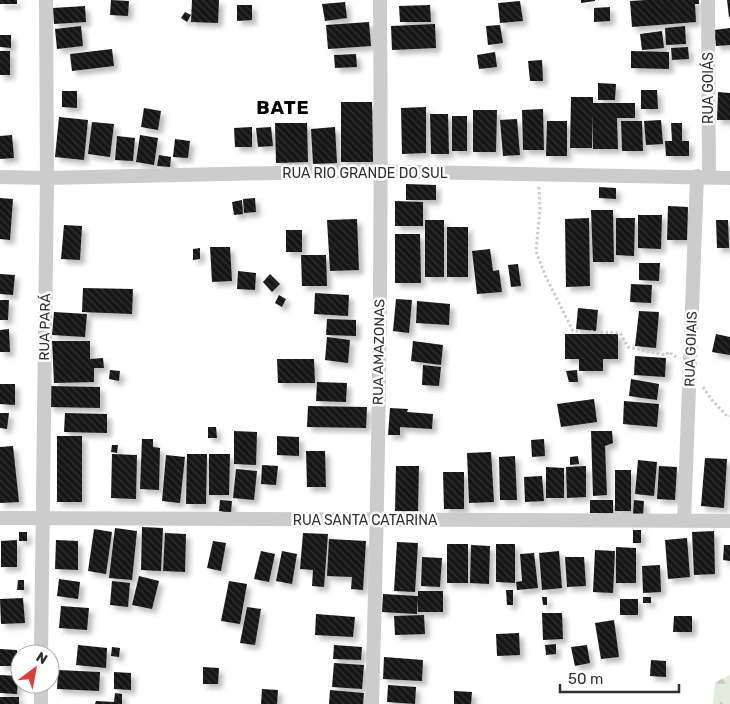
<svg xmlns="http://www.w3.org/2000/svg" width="730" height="704" font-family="Rubik,sans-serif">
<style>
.forest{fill:url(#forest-firs)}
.building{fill:url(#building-back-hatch);filter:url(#shadow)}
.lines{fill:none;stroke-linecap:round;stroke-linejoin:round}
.path{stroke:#ccc;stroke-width:3;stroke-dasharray:2.5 2.5;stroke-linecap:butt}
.minor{stroke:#ccc;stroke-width:14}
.labels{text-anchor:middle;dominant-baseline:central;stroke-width:5;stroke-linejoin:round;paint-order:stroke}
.street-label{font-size:14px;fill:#2f2f2f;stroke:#fff}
.district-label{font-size:19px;font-weight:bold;letter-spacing:1px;fill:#000;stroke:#fff}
</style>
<defs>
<pattern id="forest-firs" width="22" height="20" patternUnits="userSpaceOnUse" patternTransform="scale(1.25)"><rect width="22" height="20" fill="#e3ebdd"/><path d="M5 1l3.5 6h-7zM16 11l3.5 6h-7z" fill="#c3cabe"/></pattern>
<pattern id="building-back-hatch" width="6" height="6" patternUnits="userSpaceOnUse" patternTransform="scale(1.25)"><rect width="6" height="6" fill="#161616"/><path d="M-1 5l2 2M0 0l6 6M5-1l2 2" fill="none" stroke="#303030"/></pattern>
<filter id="shadow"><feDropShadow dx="4.5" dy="4.5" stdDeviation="2.5" flood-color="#0004"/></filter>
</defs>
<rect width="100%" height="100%" fill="#fff"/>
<path class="forest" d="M730,675v29h-17l2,-22z"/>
<path class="building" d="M0,0h17v4h-17z
M111,0l18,1 -1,15 -18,-1z
M192,0h27l-1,23 -27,-1z
M581,0h14v1l-14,2z
M645,0h54v4h-4l1,18 -64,5 -2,-26z
M727,0h3v17h-1z
M520,1l3,20 -23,2 -2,-20z
M345,2l2,16 -22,3 -3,-17z
M237,5h15v15l-15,1z
M430,5l1,17h-31l-1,-16z
M85,6l1,16 -32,2 -1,-16z
M610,7v14l-16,1v-14z
M185,12l6,3 -4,7 -6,-4z
M369,22l2,24 -43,3 -2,-24z
M435,24l1,24 -44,2 -1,-24z
M500,25l3,18 -15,2 -2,-19z
M81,26l2,20 -26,3 -2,-20z
M685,26l1,18 -20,1 -1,-17z
M730,28v17l-14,1 -2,-16z
M662,31l2,17 -22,2 -2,-16z
M0,35h11v13l-11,-1z
M688,47l1,12 -17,1 -1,-12z
M112,49l2,17 -42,5 -2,-17z
M0,51h10v24h-10z
M631,51l38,1v17l-38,-1z
M495,52l2,15 -18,2 -2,-14z
M356,54l1,13 -22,1 -1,-13z
M542,60l1,21h-13l-2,-20z
M598,83l18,1 -1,16h-17z
M641,90h16l1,19h-17z
M62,91h15v17l-15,-1z
M718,92l12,1v27h-13z
M571,97h22v6h42v15h-18l1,31h-25v-35l-1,34h-22z
M341,102h31l1,60h-32z
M426,107v46l-24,1 -1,-46z
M144,108l17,3 -3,19 -17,-3z
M543,109l1,41h-21l-1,-40z
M473,110h24l-1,42h-23z
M430,114h18l1,40h-18z
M452,116h15v35h-15z
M59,117l29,3 -4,40 -29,-3z
M517,119l3,36 -17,1 -3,-36z
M661,120l2,24 -17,1 -2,-24z
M547,121h20v35h-21z
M621,121h21l1,30h-21z
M92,122l22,2 -4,33 -22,-3z
M275,123h32l1,39 -32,1z
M671,123h11v18h7v15h-23l-1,-15h7z
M252,127v20h-17l-1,-19z
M271,127l2,19 -15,1 -2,-19z
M335,127l2,36 -24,1 -2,-35z
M12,135l2,23 -14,1v-23z
M140,135l18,3 -4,27 -18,-3z
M117,136l18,2 -2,23 -18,-1z
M175,139l15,2 -2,17 -15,-1z
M159,155l12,2 -1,10 -13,-1z
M406,184l30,1v15h-30z
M599,187l17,1v11l-17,-1z
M0,198l13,1 -3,41 -10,-1z
M255,198l1,14 -12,1 -1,-14z
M242,200l1,14 -9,1 -2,-13z
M395,201l28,1v24h-28z
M668,206l20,1 -1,33h-20z
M591,210h22l1,52h-21z
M638,215h24l-1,34 -23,-1z
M589,218l1,68 -24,1 -1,-68z
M616,218h19l-1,38 -18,-1z
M357,219l2,51 -29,1 -3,-51z
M425,220h19v57h-19z
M716,220h12l1,28h-12z
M64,225l18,1 -2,34 -19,-1z
M447,227h21v50h-21z
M286,230h16v22h-16z
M395,234h25l1,49h-26z
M210,247h20l2,34 -20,1z
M200,248v11l-7,1v-11z
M490,249l3,22 6,-1 3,22 -25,2 -5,-43z
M301,255h25l1,31h-25z
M639,263h21l-1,18 -20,-1z
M518,264l3,22 -10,1 -3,-22z
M238,271l18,2 -1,17 -18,-1z
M0,274l15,1 -2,20 -13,-1z
M270,274l10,10 -8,8 -9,-10z
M631,284l21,1 -1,18 -21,-1z
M83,288l50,1 -1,25 -50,-2z
M315,293l34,2 -1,21 -34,-2z
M279,295l7,4 -4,8 -7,-4z
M396,299l16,1 -3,33 -16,-2z
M0,300h9l-1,20h-8z
M417,301l33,3 -1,21 -33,-2z
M578,308l20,2 -2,21 -20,-2z
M639,311l20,1 -3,36 -21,-2z
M54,312l33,2 -2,23 -33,-2z
M327,319l29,1v16l-30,-1z
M9,329l1,23h-10v-22z
M565,334h53v25h-15v12h-24v-12h-14z
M716,334l14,3v18l-18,-3z
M327,337l23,3 -2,23 -23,-3z
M52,341h38v18l13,-1 1,10h-10v14l-40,1z
M413,341l30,4 -2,20 -30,-4z
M635,356l31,2 -1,19 -31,-2z
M277,359h37l1,24h-37z
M423,365l18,2 -2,19 -17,-1z
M110,370l10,1 -1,10 -10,-2z
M577,370l1,12h-9l-3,-11z
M631,379l28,5 -2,16 -28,-4z
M317,382l30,1 -1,19 -30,-1z
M0,384h15v21l-15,-1z
M49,386l51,1v21l-51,-1z
M594,399l3,23 -36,5 -4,-23z
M624,401l35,3 -2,23 -34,-3z
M308,406l59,1 -1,21 -59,-1z
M390,408l18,1 -1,3 26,2 -1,15 -32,-2v8h-12z
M0,413h9l-2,16 -7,-1z
M65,413l42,1v19l-43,-1z
M208,427h8l1,11h-9z
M234,431l23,1 -1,33 -22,-1z
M591,431h21l1,12 -8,3 2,49 -14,1z
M57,436h25v66h-25z
M277,436l22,1v19l-22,-1z
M142,439h11v8l7,1 -1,42 -19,-1z
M544,439l1,17 -13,1 -1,-17z
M112,445h6l-1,8 -6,-1z
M13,446l6,56 -19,1v-56z
M306,451h19l1,36h-19z
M491,452l3,50 -25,1 -2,-50z
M112,454l25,1 -1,44 -25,-1z
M187,454h20l-1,50h-20z
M209,454h21l-1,41h-20z
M166,455l19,2 -5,46 -18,-2z
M515,456l2,44h-17l-1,-43z
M578,456l1,8 -9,1v-8z
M705,458l22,1 -3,49 -23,-2z
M638,460l19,2 -3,34 -19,-2z
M262,465l16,1 -2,19 -15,-1z
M396,466h23l-1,45h-23z
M586,466v31l-19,1 -1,-31z
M659,466l18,1 -2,33 -18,-1z
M546,467l18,1v30h-18z
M236,469l21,2 -3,29 -21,-2z
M615,470h16v41h-16z
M443,472h21v37h-20z
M542,476l2,25 -19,1 -1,-25z
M220,500l12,1 -1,12 -12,-2z
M590,500h23v13h-23z
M634,500l10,1 -1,14 -10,-1z
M142,527l21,1 -2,43 -20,-1z
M115,528l22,3 -5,49 -23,-2z
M94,529l18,3 -6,42 -18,-3z
M633,530h8v13h-8z
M714,531l1,43 -21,1 -2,-43z
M19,532h8v9h-8z
M165,533l21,1 -1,38 -22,-1z
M303,533l25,1 -4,53 -12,-1 1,-16 -13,-1z
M687,538l3,39 -22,2 -3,-39z
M329,539l37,2 -3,49 -12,-1 1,-12 -25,-1z
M17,540v27h-16v-26z
M56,540l22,1v29l-23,-1z
M213,541l13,2 -5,28 -14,-3z
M397,542l21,1 -3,49 -21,-1z
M447,544h21v39h-21z
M496,544h19v39l-19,-1z
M471,545l19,1 -1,38 -19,-1z
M724,545h6v16l-7,-1z
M616,547l20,1v35h-20z
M595,550l20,1 -2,42 -20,-1z
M261,551l14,3 -6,28 -15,-3z
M282,551l15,3 -5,30 -16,-3z
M559,551l3,37 -20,2 -3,-37z
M534,553l4,35 -21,2 -1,-8 6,-1 -2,-27z
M422,557l20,1 -2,29 -19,-1z
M565,557h19l2,29 -19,1z
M660,565l1,27 -18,1 -1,-27z
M139,576l20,5 -7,28 -20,-4z
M59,579l21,3 -2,17 -21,-3z
M18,580h6v10h-7z
M112,581l18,2 -2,24 -18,-2z
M229,581l18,3 -7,40 -19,-3z
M506,590h7v15h-6z
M418,591h25v21h-25v-13l-1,15 -35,-2 1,-18 35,2z
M542,597h5v8h-4z
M643,597h8v6h-8z
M23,598l2,25 -24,1 -1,-25z
M620,599h18v16h-18z
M61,606l28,2 -2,22 -28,-2z
M247,607l14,2 -6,36 -15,-2z
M542,613h20l1,26 -20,1z
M316,614l39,3 -2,20 -38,-2z
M424,615l1,19 -30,1 -1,-19z
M674,616h18v16h-19z
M614,620l5,37 -18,2 -6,-36z
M519,633l1,22 -23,1 -1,-22z
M556,644v10l-10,1 -1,-10z
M78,645l29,3 -1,20 -30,-3z
M334,645l28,2 -1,13 -28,-1z
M587,645l3,18 -15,3 -4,-19z
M112,647l8,1 -1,9 -8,-1z
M0,649l17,1v16h-17z
M384,657l39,3 -1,21 -39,-2z
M651,660l15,1v16l-16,-1z
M334,663l30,2 -2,24 -30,-2z
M203,667l16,1 -1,16h-15z
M58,670l42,2 -1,19 -42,-2z
M114,672l17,1v17l-17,-1z
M0,675l18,1 -1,18 -17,-1z
M388,685l28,2 -1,17 -28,-2z
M262,689l16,1 -1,14h-16z
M330,690l34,3 -1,11h-34z
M454,691l18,1 -1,12h-17z
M115,693l7,1v10h-27l1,-3 18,1z
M0,697h19v7h-19z"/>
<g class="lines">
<path class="path" d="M539,187l1,22 -4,42 9,24 28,56 47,2 8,14 37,8 4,-3 7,5
M703,387l8,12 16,17h3"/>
<path class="minor" d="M708,0l1,177
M0,177l47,1 315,-7 368,7
M0,518l730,3
M684,521l13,-345
M41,654l6,-476 -1,-178
M41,704v-20
M372,704c7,-235 10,-469 8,-704"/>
</g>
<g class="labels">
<g class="street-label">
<text transform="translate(708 88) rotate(-90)">RUA GOIÁS</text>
<text x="365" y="173">RUA RIO GRANDE DO SUL</text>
<text transform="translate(45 327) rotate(-89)">RUA PARÁ</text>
<text transform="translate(691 349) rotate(-88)">RUA GOIAIS</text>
<text transform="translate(379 352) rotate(-89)">RUA AMAZONAS</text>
<text x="365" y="520">RUA SANTA CATARINA</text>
</g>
<g class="district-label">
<text x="283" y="107">BATE</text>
</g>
</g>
<g transform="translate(35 669) rotate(32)"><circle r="24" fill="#ffffff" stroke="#acacac"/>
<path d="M0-4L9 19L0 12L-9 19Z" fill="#df3e38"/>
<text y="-8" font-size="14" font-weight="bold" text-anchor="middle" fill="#2f2f2f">N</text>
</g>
<path d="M560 684v8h119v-8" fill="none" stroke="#2f2f2f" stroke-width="2.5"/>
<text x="568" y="684" font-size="15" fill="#2f2f2f" stroke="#ffffff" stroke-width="4" paint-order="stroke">50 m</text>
</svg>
